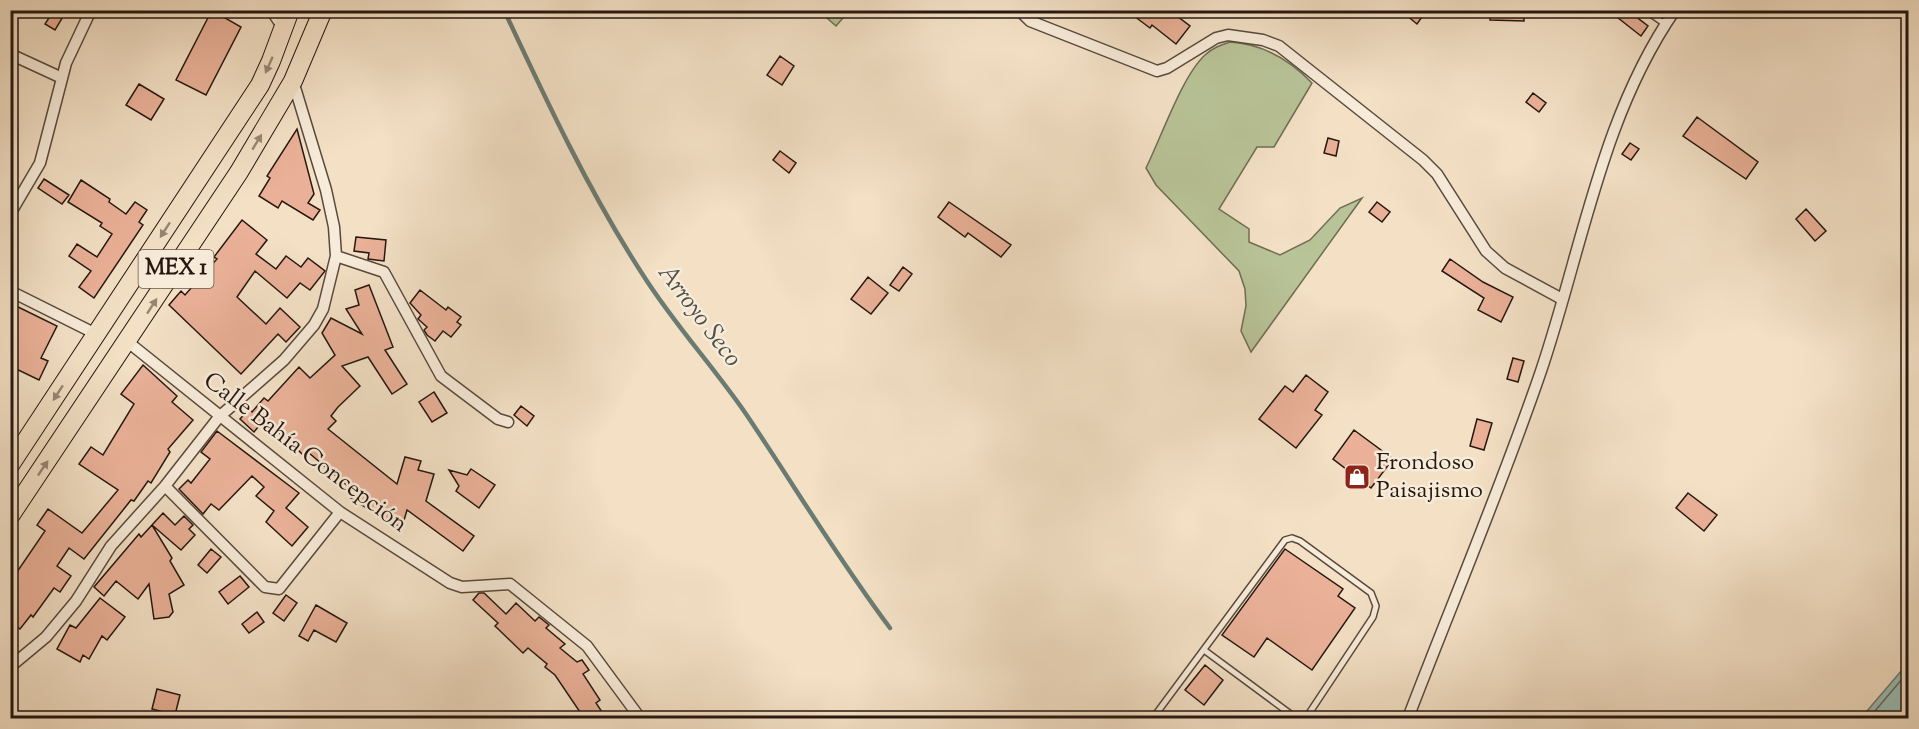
<svg xmlns="http://www.w3.org/2000/svg" width="1919" height="729" font-family="'Sorts Mill Goudy',serif">
<style>
.green{fill:#b8c397;stroke:#6f6d54;stroke-width:1.5}
.water{fill:#9bbdb3;stroke:#6c7b72;stroke-width:1.5}
.lines{fill:none;stroke-linecap:round;stroke-linejoin:round}
.shore{stroke:#606a62;stroke-width:1.5}
.stream{stroke:#6c7b72;stroke-width:4.5}
.building{fill:#eab198;stroke:#261710;stroke-width:1.5}
.service-casing{stroke:#59493d;stroke-width:8}
.minor-casing{stroke:#59493d;stroke-width:13}
.primary-casing{stroke:#261710;stroke-width:20}
.service{stroke:#f7ebd9;stroke-width:5}
.minor{stroke:#f7ebd9;stroke-width:10}
.primary{stroke:#f3e0c5;stroke-width:18}
.oneway{fill:#978674}
.labels{text-anchor:middle;dominant-baseline:central;stroke-width:5;stroke-linejoin:round;paint-order:stroke}
.shield{fill:#f7ebd9;stroke:#65574c;stroke-width:1.5}
.shield-label{font-size:22px;font-weight:bold;fill:#261710}
.street-label{font-size:24px;fill:#261710;stroke:#f7ebd9}
.poi-label{font-size:24px;fill:#261710;stroke:#f7ebd9;text-anchor:start}
.water-label{font-size:26px;font-style:italic;fill:#4f5149;stroke:#f7ebd9}
</style>
<rect width="100%" height="100%" fill="#f3e0c5"/>
<filter id="stains"><feTurbulence type="fractalNoise" baseFrequency=".00333" numOctaves="4"/><feColorMatrix values="0 0 0 0 .2 0 0 0 0 .09 0 0 0 0 .02 0 0 0 .5 -.17"/></filter>
<radialGradient id="worn" r=".72"><stop offset=".6" stop-color="#630" stop-opacity="0"/><stop offset="1" stop-color="#630" stop-opacity=".3"/></radialGradient>
<path class="green" d="M819,11h30l-13,15z
M1230,42c33,2 59,17 82,41l-38,64h-17l-38,62 30,20v13l31,13 30,-15 30,-32 22,-10 -111,154 -10,-21 5,-25 -1,-17 -6,-18 -83,-86 -10,-17c15,-30 36,-92 59,-113 7,-7 16,-10 25,-13z"/>
<path class="water" d="M1908,663v55h-47z"/>
<g class="lines">
<path class="shore" d="M1869,718l39,-46"/>
<path class="stream" d="M504,10c42,90 85,182 139,265 31,49 70,91 103,139 48,71 92,145 144,214"/>
</g>
<path class="building" d="M54,10h13l-12,20 -10,-6z
M212,10h16l-3,8 16,9 -35,68 -30,-15z
M1126,10h55l-4,6 13,10 -14,18 -24,-19 -2,3z
M1400,10h27l-10,14z
M1490,10h34v11l-34,-1z
M1608,10h19l21,16 -7,10z
M780,56l14,10 -12,19 -15,-10z
M139,84l25,15 -13,21 -25,-15z
M1533,93l13,10 -7,9 -13,-10z
M1697,117l61,45 -12,17 -63,-43z
M297,129l17,65 -6,9 12,7 -7,10 -31,-19 -4,7 -19,-12 11,-18 -3,-2z
M1328,138l11,3 -3,15 -12,-3z
M1630,143l9,6 -8,11 -9,-6z
M780,151l16,12 -7,10 -16,-13z
M44,179l25,16 -7,9 -24,-16z
M81,180l29,19 -1,3 17,12 9,-12 12,8 -8,12 4,3 -49,73 -15,-11 12,-16 -22,-15 8,-12 20,13 15,-23 -12,-8 2,-3 -34,-21z
M949,202l62,43 -10,12 -33,-24 -3,4 -27,-20z
M1377,202l13,10 -8,10 -13,-10z
M1806,209l20,22 -11,10 -19,-22z
M242,220l25,20 -11,14 20,15 10,-13 15,11 7,-9 17,13 -15,19 -10,-7 -13,15 -32,-27 -18,26 29,27 14,-16 20,19 -14,15 -8,-8 -37,40 -72,-69 12,-14 4,4 32,-36 -3,-2z
M356,237l30,3 -2,21 -16,-2 1,-6 -15,-2z
M1450,259l33,23 30,15 -12,25 -23,-12 6,-12 -42,-27z
M903,267l9,7 -13,17 -9,-6z
M868,277l20,16 -17,21 -20,-15z
M369,285l24,62 -8,3 22,34 -15,10 -24,-37 -26,9 18,20 -22,21 -7,9 5,5 -8,8 69,55 8,-27 16,4 -3,9 16,4 -8,27 48,35 -11,15 -56,-41 -5,17 -12,-4 -39,-25 5,-5 -47,-40 -4,4 -8,-8 -3,4 -10,-9 3,-4 -23,-20 -10,12 -14,-13 9,-10 3,3 12,-14 4,3 31,-34 11,11 25,-23 -13,-22 9,-15 31,16 -16,-25 13,-4 -4,-15z
M420,290l26,20 2,-3 13,10 -4,5 4,3 -10,12 -8,-6 -8,10 -8,-6 -3,-5 3,-3 -9,-8 3,-4 -11,-12z
M10,303l47,23 -16,32 7,3 -9,19 -29,-14z
M1513,358l11,3 -6,21 -11,-3z
M143,365l34,31 -5,6 21,18 -25,29 2,3 -19,31 -3,-2 -14,20 -3,-1 -47,59 -15,-11 -12,18 14,10 -11,16 -6,-4 -21,29 -2,-2 -11,14 -10,-8v-53l7,4 28,-41 -8,-6 11,-16 34,24 36,-43 -39,-26 12,-17 12,8 31,-51 -13,-10z
M1306,375l22,17 -13,18 7,5 -26,33 -37,-29 26,-33 8,6z
M434,392l13,21 -15,9 -13,-20z
M521,406l13,10 -7,10 -13,-11z
M1477,419l15,4 -8,27 -14,-4z
M1354,430l39,29 -22,29 -38,-29z
M217,431l82,62 -13,15 22,19 -16,19 -26,-24 8,-11 -18,-15 8,-9 -12,-11 -33,34 -8,-6 -8,10 -24,-25 9,-9 3,3 19,-24 -9,-7z
M471,469l24,16 -16,23 -23,-17 3,-5 -10,-16 18,5z
M1688,493l29,22 -13,16 -28,-23z
M163,513l12,12 9,-9 9,9 -4,4 6,6 -14,15 -29,-25z
M152,525l20,33 -2,3 14,24 -15,9 4,18 -4,5 -15,2 -5,-35 -11,15 -22,-18 -12,15 -10,-9 45,-53 2,3z
M211,549l10,8 -14,16 -9,-8z
M1285,549l58,40 -5,7 17,12 -43,62 -45,-32 -13,19 -32,-22z
M240,576l9,11 -21,17 -9,-12z
M479,593h5l22,21 10,-11 19,18 4,-4 10,8 -3,3 19,16 -5,4 17,14 5,-2 7,10 -6,4 17,26 -4,3 10,15h-22l-29,-43 -10,-8 2,-3 -19,-16 -5,5 -28,-27 3,-3 -25,-23z
M286,595l11,8 -13,18 -11,-8z
M100,598l25,19 -18,23 -5,-4 -13,23 -6,-4 -3,7 -23,-13 13,-24 6,3z
M316,605l31,18 -11,19 -22,-12 -6,11 -9,-5z
M257,612l7,10 -15,11 -7,-9z
M1205,665l18,15 -19,25 -19,-15z
M157,689l23,6 -5,20 -23,-6z"/>
<g class="lines">
<g class="service-casing">
<path id="service" d="M268,10l11,16
M1645,10l20,14
M1204,650l92,68
M1153,718l132,-178 7,-2 8,3 71,52 5,13 -3,11 -67,101"/>
</g>
<g class="minor-casing">
<path id="minor" d="M1019,10l11,11 127,50 10,-3 49,-30 12,-3 35,5 16,6 144,114 14,14 49,77 19,17 57,31
M10,54l52,24
M10,214l30,-51 26,-100 25,-53
M336,256l48,16 57,104 57,43 10,3
M10,291l86,43
M128,342l212,170 110,71 12,4 48,-3 77,62 53,72
M165,486l100,101 14,2 61,-77
M10,667l36,-30 30,-36 35,-55 54,-60 54,-69 65,-57 30,-35 9,-16 13,-53 -2,-29 -8,-37 -33,-109
M1408,718c44,-115 93,-230 133,-347 41,-121 60,-254 134,-361"/>
</g>
<g class="primary-casing">
<path id="primary" d="M10,465l250,-380 11,-24 19,-51
M10,516l229,-344 54,-91 30,-71"/>
</g>
<use href="#service" class="service"/>
<use href="#minor" class="minor"/>
<use href="#primary" class="primary"/>
</g>
<defs><path id="oneway-solid" d="M-6-.8H1V-3.2L6.5 0L1 3.2V.8H-6Z" transform="scale(1.5)"/></defs>
<g class="oneway">
<use href="#oneway-solid" transform="translate(269 65) rotate(114)"/>
<use href="#oneway-solid" transform="translate(257 142) rotate(-59)"/>
<use href="#oneway-solid" transform="translate(165 230) rotate(123)"/>
<use href="#oneway-solid" transform="translate(152 306) rotate(-57)"/>
<use href="#oneway-solid" transform="translate(58 393) rotate(123)"/>
<use href="#oneway-solid" transform="translate(43 468) rotate(-56)"/>
</g>
<defs>
<g id="shop-square" transform="scale(1.35)"><rect x="-9" y="-9" width="18" height="18" rx="4" fill="#8f2418" stroke="#f7ebd9"/><path d="M-5-2.5h2.3a2.7 3.5 0 0 1 5.4 0H5L5.5 6h-11ZM-1.5-2.5h3a1.5 2.3 0 0 0-3 0Z" fill="#fff"/></g>
</defs>
<g fill-rule="evenodd">
<use href="#shop-square" x="1357" y="477"/>
</g>
<g class="labels">
<rect class="shield" x="138.5" y="250" width="75" height="38" rx="4.5"/>
<g class="shield-label">
<text x="176" y="269">MEX 1</text>
</g>
<g class="street-label">
<text transform="translate(305 453) rotate(37)">Calle Bahía Concepción</text>
</g>
<g class="poi-label">
<text x="1376" y="463">Frondoso<tspan x="1376" dy="28">Paisajismo</tspan></text>
</g>
<g class="water-label">
<text transform="translate(699 316) rotate(53)">Arroyo Seco</text>
</g>
</g>
<rect width="1919" height="729" fill="none" stroke="#f3e0c5" stroke-width="36"/>
<rect x="12" y="12" width="1895" height="705" fill="none" stroke="#261710" stroke-width="3"/>
<rect x="18" y="18" width="1883" height="693" fill="none" stroke="#261710" stroke-width="1.5"/>
<rect width="100%" height="100%" filter="url(#stains)"/>
<rect width="100%" height="100%" fill="url(#worn)"/>
</svg>
